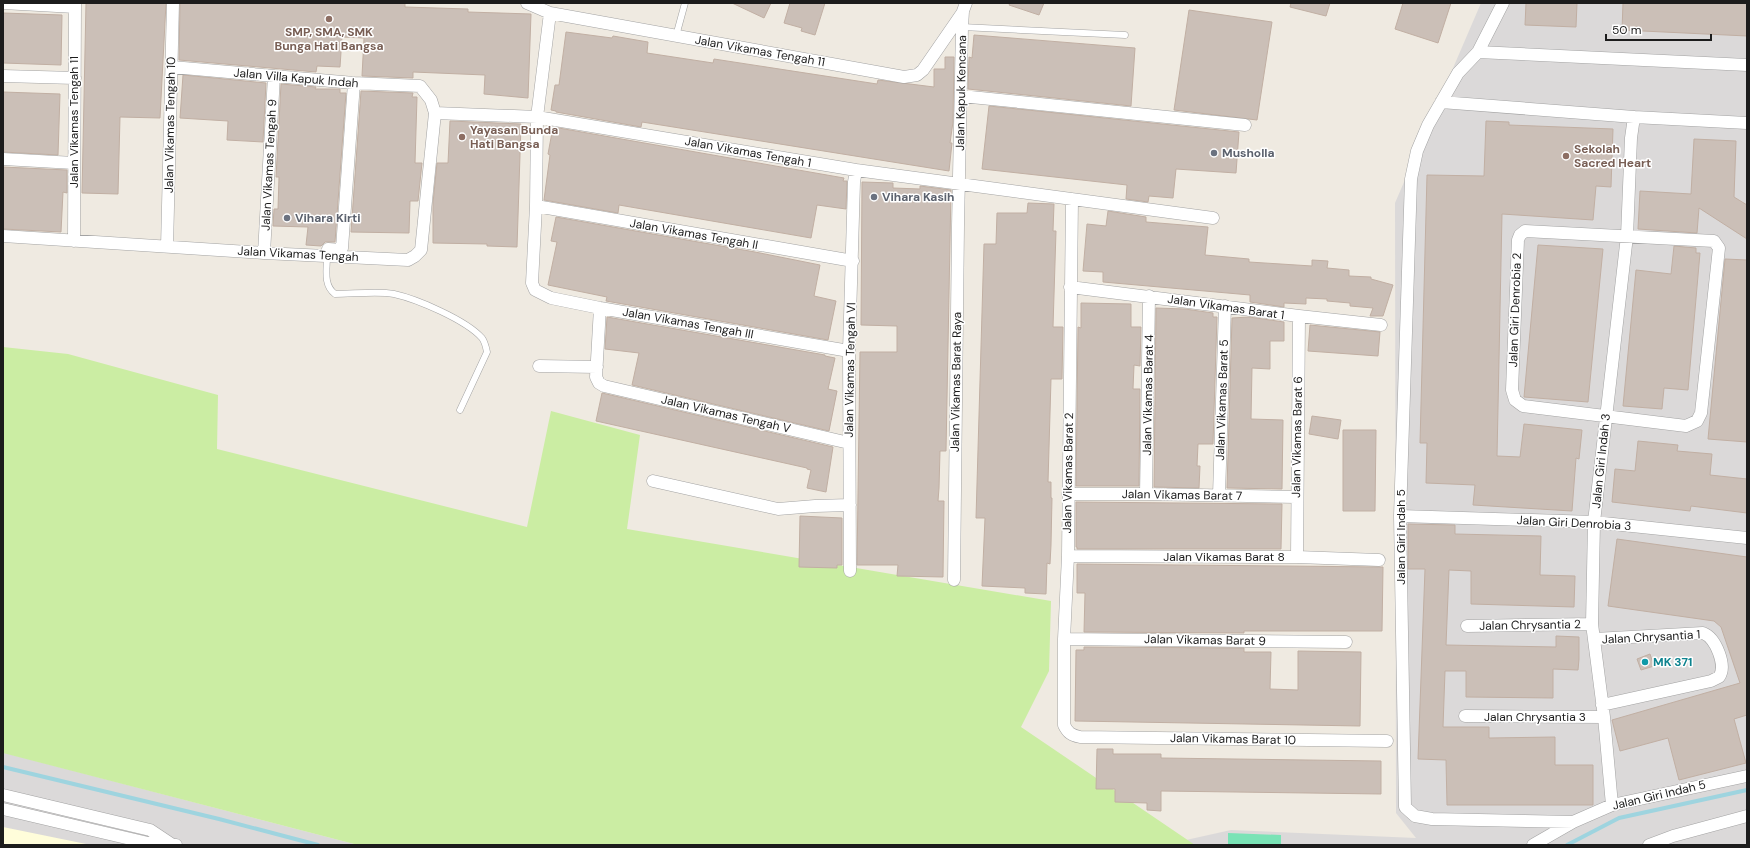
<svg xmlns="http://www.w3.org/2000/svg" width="1750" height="848" font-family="'DM Sans',sans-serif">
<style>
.residential{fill:#dbd9d9}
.education{fill:#fffdda}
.grass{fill:#cbeda3}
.pitch{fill:#7ae3b6}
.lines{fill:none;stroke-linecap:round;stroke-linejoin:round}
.stream{stroke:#9ed4df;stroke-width:4}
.building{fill:#cbbfb7;stroke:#c1afa3}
.lane-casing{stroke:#a3a3a3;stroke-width:7}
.street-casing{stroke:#a3a3a3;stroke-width:13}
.lane{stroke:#fff;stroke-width:6}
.street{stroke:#fff;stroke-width:12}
.education-dot{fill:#8d6e63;stroke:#fff;stroke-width:1.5}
.worship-dot{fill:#6b7280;stroke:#fff;stroke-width:1.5}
.culture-dot{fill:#0f9aa8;stroke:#fff;stroke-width:1.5}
.labels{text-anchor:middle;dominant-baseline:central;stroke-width:3;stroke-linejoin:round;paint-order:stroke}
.education-label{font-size:12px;font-weight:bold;fill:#785e54;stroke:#fff;text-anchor:start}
.street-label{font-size:12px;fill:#1c1c1c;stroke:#fff}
.worship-label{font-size:12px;font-weight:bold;fill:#5b616d;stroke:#fff;text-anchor:start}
.culture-label{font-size:12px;font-weight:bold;fill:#0d838f;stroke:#fff;text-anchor:start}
</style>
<rect width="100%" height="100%" fill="#efeae1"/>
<path class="residential" d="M1481,3h266v842h-554l-7,-5 45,-10 185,8 -20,-25 -1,-610z
M3,753h2l353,92h-355z"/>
<path class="education" d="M3,827l88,18h-88z"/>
<path class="grass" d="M3,347l65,7 150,41 -1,54 310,78 24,-116 89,24 -13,94 424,72 -2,70 -28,56 174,118h-837l-355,-92z"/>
<path class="pitch" d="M1228,833l53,2v10h-53z"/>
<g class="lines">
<path class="stream" d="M3,767l216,52 99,26
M1567,845l52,-27 128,-28"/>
</g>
<path class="building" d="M86,3h80l-6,115 -40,-1 -2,77 -36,-1z
M180,3h225v4l63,2v3l63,2 -3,84 -44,-4 1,-19 -72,-3v6l-51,-2 2,-38 -22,-1 -2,30 -23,-1 -1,6 -137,-12z
M732,3h39l-7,15z
M790,3h35l-10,32 -14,-4 1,-3 -18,-5z
M1010,3h34l-5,12 -30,-10z
M1291,3h39l-4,13 -36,-9z
M1403,3h48l-13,40 -43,-14z
M1526,3h51l-1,24 -51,-2z
M1623,3h124v33l-125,-6z
M1189,10l83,12 -15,98 -83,-10z
M3,13l59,2 -1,50 -58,-2z
M566,32l46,6 1,-2 35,6 -1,11 66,10 1,-4 163,25 1,-4 56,7v-18h11v-12h9l-1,65 -3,21h2l-3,28 -307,-49 -1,5 -85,-15v-1l-5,-1 4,-25h4z
M974,35l161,13 -4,58 -163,-17 1,-32 3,1z
M183,75l83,8 -3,59 -36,-2 1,-19 -48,-3z
M281,84l35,3 -1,2h25v4h6l-11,149h-10l-4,4 -15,-1 2,-18 -35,-1 1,-17h4l1,-32h-3z
M361,91l52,2 -1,4h5l-2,66h7l-4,38h-8l-1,32 -58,-1z
M3,92l57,2 -2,61 -55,-3z
M989,106l250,26 -3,41 -60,-4 -3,29 -24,-2 -1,6 -22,-3 1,-14 -145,-16z
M450,121l71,3 -4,123 -30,-1v-2l-54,-1v-40l4,-40h11z
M1486,121l23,1v3l104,4 -2,58 -15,-1 -3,34 -91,-6 -5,242 23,1 4,-33 58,6 -3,29 -3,-1 -4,53 -99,-6 2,-20 -49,-2 1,-40h-7l7,-268 57,1z
M553,127l291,51 -1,3h4l-1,28 -29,-4 -6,33 -192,-33 -1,8 -74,-13 6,-45 -2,-1z
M1694,139l42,2 -2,56 13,8v34l-48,-31 -2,25 -59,-4 2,-38 51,3z
M3,167l64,3v23l-4,-1 -2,40 -58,-3z
M862,182l31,1v5l27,1v-3l31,4 -5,261h-6l-1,37 -1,13h6l-1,76 -46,-1 1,-11h-41l3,-213h37v-26l-36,-1z
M1028,203l26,1 -1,27h3l-3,96h10l-1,52h-11l-3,103h3v16h1l-1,47 -1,19 -3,-1 -1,31 -21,-1v-5l-43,-2 3,-68h-9l8,-274h12l1,-31h30z
M1108,211l38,6v5l62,5 -3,28 44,4v3l63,4v-6l16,1 -1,7 22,2v6l22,1v2l22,6 -10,31h-13l3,-8 -23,-2v-3l-23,-2v-2l-21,-1v6l-22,-1v4l-34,-5v-7l-147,-13v-10l-20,-1 4,-47 19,2z
M556,217l199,35 65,13 -6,31 22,5 -8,39 -222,-39 1,-4 -59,-12 9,-43 -6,-1z
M1538,245l65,4 -15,153 -64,-5z
M1674,246l22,2v5h4l-12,137 -24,-2 -2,21 -39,-3 13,-136 35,4z
M1725,259l22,1v182l-39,-3z
M1081,303l50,1v23h10l-1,39 -6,-1 -1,24h7l-1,97h-63l2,-159 3,1z
M1156,308l29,1 28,4v4h4l-4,127h-15l-1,22h3l-1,22 -45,-1z
M607,317l218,38v1l10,2 -7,31 9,2 -8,40 -197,-46 7,-32 -34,-4z
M1249,317l35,5v19h-14v28l-18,-1 -1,51 32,1 -1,69 -55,-1 5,-170z
M1310,325l70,7 -2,24 -70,-5z
M602,393l231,54 -7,45 -19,-4 4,-18 -4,-1v-1l-211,-47z
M1312,416l29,4 -3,19 -29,-5z
M1343,430h33l-1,81h-32z
M1638,441l40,4 -1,6 35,3 -2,21 37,4v34l-56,-7 -1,5 -78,-9 3,-33 20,2z
M1076,502l206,2 -1,45h-204v-2h-1z
M800,516l42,2v47h-5v3l-38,-1z
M1408,524l47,1v9l86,2 -1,39 35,1 -1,31 -103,-3v-33l-22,-1 -3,75 110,2v-11l23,1v22l-1,11 -25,-1v29l-87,-1v-26h-21l-2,56h46v11l66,-1v28h38v40h-146l-1,-45 -28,-1 7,-190h-17z
M1617,539l130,18v158l-13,4 12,44 -67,17 -11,-42 -48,13 -8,-31 128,-37 -19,-56 -7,-6 -106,-15z
M1077,564l306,3 -1,64h-138v2l-160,-1 1,-39h-8z
M1084,647l160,1v4h27l-1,37 28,1v-39l63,1 -1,74 -285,-5 1,-71h8z
M1650,654l4,12 -13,4 -4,-11z
M1097,749h16v5h48v4l220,3v33l-220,-3v20l-14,-1v-7l-32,-1v-13h-19z"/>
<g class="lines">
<g class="lane-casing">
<path id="lane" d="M962,27l163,8
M676,36l9,-33
M327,256c0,13 -4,29 8,38 18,0 43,-3 59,0 23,5 72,26 88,44 3,4 4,9 5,14l-27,58"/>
</g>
<g class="street-casing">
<path id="street" d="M3,3l72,4
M527,3l23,10 354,64 13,-2 6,-5 40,-58
M1503,3l-25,49 -20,21 -30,52 -11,26 -6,28 -11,337 5,291 10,9 17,3 141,3
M550,13l-13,104 -1,89 -4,77 3,7 16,8 49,10 249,43
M1478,52l269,13
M3,76l72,2
M961,96l284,29
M1441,102l193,15 113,6
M435,113l102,4 319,53 357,48
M3,159l71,4
M1072,199l-4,357 -4,83v86c4,8 7,10 16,12l307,4
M536,206l317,55
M1525,231l189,10 5,7 -18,165 -4,8 -11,5 -163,-20 -8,-6 -3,-10 6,-150 2,-5z
M3,236l261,17 144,7 7,-4 6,-6 14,-137 -4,-13 -11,-14 -66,-3 -182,-16
M74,241l1,-238
M167,247l6,-244
M328,249l13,1 1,-2 12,-165
M264,253l10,-177
M1070,287l229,29 82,9
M600,308l-4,69 3,6 5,3 245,57
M539,366l58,1
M653,481l125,28 37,-3 35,-1
M1068,494h78l150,3
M1146,494l3,-198
M1219,495l6,-189
M1400,516l194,6 153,16
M1068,556l229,1 82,3
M1297,557l2,-241
M850,571l-1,-220 5,-169 2,-12
M954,580l4,-354 4,-199 1,-16 3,-8
M1467,626l125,-2
M1064,639l282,3
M1595,639l108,-6c13,5 24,33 16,44l-8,4 -109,24
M1465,716l139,1
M3,795l147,35 21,14
M1612,805l-8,-88 -12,-93 2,-102 33,-286 4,-98 3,-21
M3,809l145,34 28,2
M1533,845l40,-23 39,-17 135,-29
M1649,845l24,-9 74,-20"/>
</g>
<use href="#lane" class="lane"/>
<use href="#street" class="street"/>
</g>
<g class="education-dot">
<circle cx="329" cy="19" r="4"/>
<circle cx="462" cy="137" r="4"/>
<circle cx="1566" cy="156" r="4"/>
</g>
<g class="worship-dot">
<circle cx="1214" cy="153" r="4"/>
<circle cx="874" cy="197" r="4"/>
<circle cx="287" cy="218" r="4"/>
</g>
<circle class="culture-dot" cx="1645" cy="662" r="4"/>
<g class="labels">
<g class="education-label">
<text x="329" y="32" text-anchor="middle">SMP, SMA, SMK<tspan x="329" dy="14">Bunga Hati Bangsa</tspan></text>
<text x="470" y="130">Yayasan Bunda<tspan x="470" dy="14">Hati Bangsa</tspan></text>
<text x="1574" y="149">Sekolah<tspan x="1574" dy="14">Sacred Heart</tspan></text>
</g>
<g class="street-label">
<text transform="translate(760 51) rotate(10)">Jalan Vikamas Tengah 11</text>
<text transform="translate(296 78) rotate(5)">Jalan Villa Kapuk Indah</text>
<text transform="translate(961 93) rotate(-89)">Jalan Kapuk Kencana</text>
<text transform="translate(74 122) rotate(-90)">Jalan Vikamas Tengah 11</text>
<text transform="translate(170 125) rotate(-89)">Jalan Vikamas Tengah 10</text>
<text transform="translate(748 152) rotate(10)">Jalan Vikamas Tengah 1</text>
<text transform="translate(269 165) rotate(-87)">Jalan Vikamas Tengah 9</text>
<text transform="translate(694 234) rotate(10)">Jalan Vikamas Tengah II</text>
<text transform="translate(298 254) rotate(3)">Jalan Vikamas Tengah</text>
<text transform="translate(1226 307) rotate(8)">Jalan Vikamas Barat 1</text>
<text transform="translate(1515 310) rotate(-88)">Jalan Giri Denrobia 2</text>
<text transform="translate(688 323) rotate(10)">Jalan Vikamas Tengah III</text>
<text transform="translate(850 370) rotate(-89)">Jalan Vikamas Tengah VI</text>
<text transform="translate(956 382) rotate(-89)">Jalan Vikamas Barat Raya</text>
<text transform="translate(1148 395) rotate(-89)">Jalan Vikamas Barat 4</text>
<text transform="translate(1222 400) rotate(-88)">Jalan Vikamas Barat 5</text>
<text transform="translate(726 414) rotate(13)">Jalan Vikamas Tengah V</text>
<text transform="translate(1297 437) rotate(-89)">Jalan Vikamas Barat 6</text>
<text transform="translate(1601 461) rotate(-84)">Jalan Giri Indah 3</text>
<text transform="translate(1068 473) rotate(-89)">Jalan Vikamas Barat 2</text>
<text transform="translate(1182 495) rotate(1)">Jalan Vikamas Barat 7</text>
<text transform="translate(1574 523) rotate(3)">Jalan Giri Denrobia 3</text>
<text transform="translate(1401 537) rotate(-90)">Jalan Giri Indah 5</text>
<text x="1224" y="557">Jalan Vikamas Barat 8</text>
<text transform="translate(1530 625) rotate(-1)">Jalan Chrysantia 2</text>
<text transform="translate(1651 637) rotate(-3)">Jalan Chrysantia 1</text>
<text transform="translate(1205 640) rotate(1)">Jalan Vikamas Barat 9</text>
<text x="1535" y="717">Jalan Chrysantia 3</text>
<text transform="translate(1233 739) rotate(1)">Jalan Vikamas Barat 10</text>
<text transform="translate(1659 795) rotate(-13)">Jalan Giri Indah 5</text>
</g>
<g class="worship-label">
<text x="1222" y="153">Musholla</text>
<text x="882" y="197">Vihara Kasih</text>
<text x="295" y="218">Vihara Kirti</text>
</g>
<g class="culture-label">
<text x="1653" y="662">MK 371</text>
</g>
</g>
<rect width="1750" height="848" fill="none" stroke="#1c1c1c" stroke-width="8"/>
<path d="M1606 34v6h105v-6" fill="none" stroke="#1c1c1c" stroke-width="2"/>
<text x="1612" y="34" font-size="12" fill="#1c1c1c" stroke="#ffffff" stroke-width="3" paint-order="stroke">50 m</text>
</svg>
